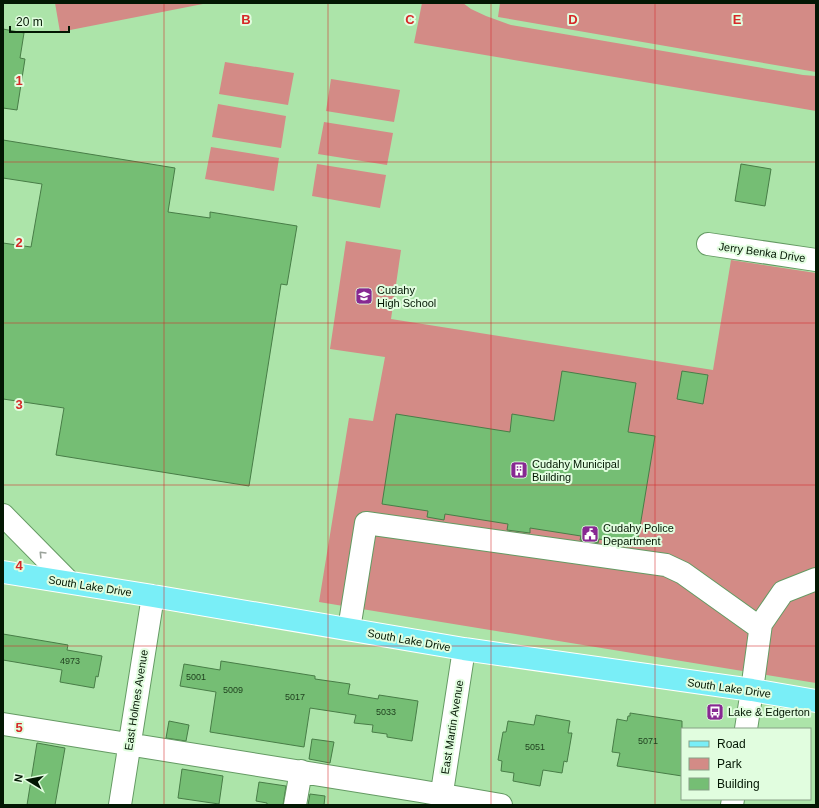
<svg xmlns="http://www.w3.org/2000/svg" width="819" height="808" font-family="Helvetica,sans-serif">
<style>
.green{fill:#d38b86}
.building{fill:#75be74;stroke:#487d47}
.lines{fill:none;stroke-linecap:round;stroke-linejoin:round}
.minor-casing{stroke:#649a63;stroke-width:24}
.major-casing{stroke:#fff;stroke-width:24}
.minor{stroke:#fff;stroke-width:22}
.major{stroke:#79eef7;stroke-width:22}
.oneway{stroke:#9aa29a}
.grid{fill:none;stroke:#d62828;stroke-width:1;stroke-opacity:0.55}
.labels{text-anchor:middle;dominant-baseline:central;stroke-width:4;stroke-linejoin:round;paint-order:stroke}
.number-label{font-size:9px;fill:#20411f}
.street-label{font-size:11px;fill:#031703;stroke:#e1fddf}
.poi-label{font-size:11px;fill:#031703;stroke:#e1fddf;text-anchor:start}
.grid-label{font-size:13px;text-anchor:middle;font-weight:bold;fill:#d62828;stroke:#e1fddf;stroke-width:4;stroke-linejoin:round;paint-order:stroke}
</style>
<rect width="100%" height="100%" fill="#ace4a9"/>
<path class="green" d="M55,3h153l-148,29z
M422,3h41l8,6 15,7 25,9 292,50 13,1v35l-402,-68z
M500,3h316v69l-318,-55z
M225,62l69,11 -6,32 -69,-11z
M331,79l69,11 -6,32 -68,-11z
M218,104l68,12 -5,32 -69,-11z
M324,122l69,11 -6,32 -69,-11z
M211,147l68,11 -5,33 -69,-12z
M317,164l69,11 -6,33 -68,-12z
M346,241l55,9 -10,69 322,51 18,-110 85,13v410l-497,-81 30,-184 24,3 12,-64 -55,-8z"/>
<path class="building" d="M3,29l21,4 -4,25 5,1 -8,51 -14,-2z
M3,140l172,28 -7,44 42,6v-6l87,14 -10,59 -6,-1 -32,202 -193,-31 8,-47 -61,-9v-156l28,4 11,-63 -39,-6z
M741,164l30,5 -6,37 -30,-5z
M562,371l74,12 -8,49 27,4 -18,109 -38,-6 -1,4 -18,-3 1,-4 -51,-8v5l-23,-3 1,-6 -63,-10 -1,6 -17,-3 1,-6 -46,-7 14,-90 114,18 2,-18 42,7z
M682,371l26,4 -5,29 -26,-5z
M3,634l65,11 -1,5 35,6 -4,21 -2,-1 -2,12 -34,-6 2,-12 -59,-10z
M221,661l94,15v3l35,5 -2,10 30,5 1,-4 39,6 -6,40 -25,-4v-3l-15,-2 1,-7 -19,-2 2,-8 -46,-7 -6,39 -94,-15 6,-40 -36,-6 4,-22 36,6z
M630,713l52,8v55l-65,-10 3,-13 -8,-1 5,-33 10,2 1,-5h2z
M536,715l34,6 -2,12h4l-5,29 -3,-1 -2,12 -19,-3 -3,16 -27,-5 1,-8 -13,-2 1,-10 -4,-1 5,-28h3l2,-11 26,4z
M169,721l20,4 -3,16 -20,-3z
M312,739l22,3 -4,21 -21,-4z
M37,743l28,5 -10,57h-28z
M182,769l41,7 -4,28 -41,-6z
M259,782l27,4 -3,19h-16v-2l-11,-2z
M310,794l15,2 -1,9h-16z"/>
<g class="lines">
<g class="minor-casing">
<path id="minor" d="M708,244l108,16
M3,515l66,67
M349,629l17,-106 300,42 17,8 77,55
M3,724l417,67 81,14
M746,729l6,-39 9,-66 22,-32 33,-13
M120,805l33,-209
M295,805l6,-34
M440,805l24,-156
M732,805l1,-6"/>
</g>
<g class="major-casing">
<path id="major" d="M3,572l150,24 311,53 288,41 64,11"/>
</g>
<use href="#minor" class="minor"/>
<use href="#major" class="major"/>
</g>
<defs><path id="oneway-chevron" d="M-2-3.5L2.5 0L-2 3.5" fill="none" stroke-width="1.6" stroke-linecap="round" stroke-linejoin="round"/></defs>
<use class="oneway" href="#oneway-chevron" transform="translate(42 554) rotate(-134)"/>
<path class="grid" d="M164,3v802M328,3v802M491,3v802M655,3v802M3,162h813M3,323h813M3,485h813M3,646h813"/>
<defs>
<g id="school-square" transform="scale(0.9)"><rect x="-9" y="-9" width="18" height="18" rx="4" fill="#872892" stroke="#e1fddf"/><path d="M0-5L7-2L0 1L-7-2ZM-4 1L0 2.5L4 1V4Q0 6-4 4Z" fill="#fff"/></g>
<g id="building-square" transform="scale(0.9)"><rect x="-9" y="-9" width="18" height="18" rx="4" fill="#872892" stroke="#e1fddf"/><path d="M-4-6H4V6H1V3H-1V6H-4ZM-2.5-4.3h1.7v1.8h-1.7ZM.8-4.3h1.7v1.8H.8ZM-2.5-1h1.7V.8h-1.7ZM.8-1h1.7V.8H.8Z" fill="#fff"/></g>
<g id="civic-square" transform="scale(0.9)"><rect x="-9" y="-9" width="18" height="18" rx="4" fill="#872892" stroke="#e1fddf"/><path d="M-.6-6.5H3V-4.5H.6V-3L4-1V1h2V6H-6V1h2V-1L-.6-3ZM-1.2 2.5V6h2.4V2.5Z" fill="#fff"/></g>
<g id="bus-square" transform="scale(0.9)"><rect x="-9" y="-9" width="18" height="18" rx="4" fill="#872892" stroke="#e1fddf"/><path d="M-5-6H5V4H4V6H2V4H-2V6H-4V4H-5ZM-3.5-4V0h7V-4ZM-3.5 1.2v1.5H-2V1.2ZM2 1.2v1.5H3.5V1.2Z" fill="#fff"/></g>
</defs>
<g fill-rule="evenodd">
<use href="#school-square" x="364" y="296"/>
<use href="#building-square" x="519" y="470"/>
<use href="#civic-square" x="590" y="534"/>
<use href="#bus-square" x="715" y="712"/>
</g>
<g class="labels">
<g class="number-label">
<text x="70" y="661">4973</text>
<text x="196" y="677">5001</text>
<text x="233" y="690">5009</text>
<text x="295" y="697">5017</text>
<text x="386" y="712">5033</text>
<text x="648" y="741">5071</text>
<text x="535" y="747">5051</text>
</g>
<g class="street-label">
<text transform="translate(762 252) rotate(8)">Jerry Benka Drive</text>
<text transform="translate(90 586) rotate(9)">South Lake Drive</text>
<text transform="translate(409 640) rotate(10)">South Lake Drive</text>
<text transform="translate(729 688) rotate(8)">South Lake Drive</text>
<text transform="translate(136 700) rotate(-81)">East Holmes Avenue</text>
<text transform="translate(452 727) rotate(-81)">East Martin Avenue</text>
</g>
<g class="poi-label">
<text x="377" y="290">Cudahy<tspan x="377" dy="13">High School</tspan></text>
<text x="532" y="464">Cudahy Municipal<tspan x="532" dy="13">Building</tspan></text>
<text x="603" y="528">Cudahy Police<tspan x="603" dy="13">Department</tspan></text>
<text x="728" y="712">Lake &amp; Edgerton</text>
</g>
</g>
<g class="grid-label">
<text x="246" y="24">B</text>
<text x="410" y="24">C</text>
<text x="573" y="24">D</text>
<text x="737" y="24">E</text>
<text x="19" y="85">1</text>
<text x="19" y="247">2</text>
<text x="19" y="409">3</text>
<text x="19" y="570">4</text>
<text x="19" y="732">5</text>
</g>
<rect width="819" height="808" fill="none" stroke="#031703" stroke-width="8"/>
<rect x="681" y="728" width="130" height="72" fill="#e1fddf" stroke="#88a187"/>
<rect x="689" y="741" width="20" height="6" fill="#79eef7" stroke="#88a187"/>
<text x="717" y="748" font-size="12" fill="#031703">Road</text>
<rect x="689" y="758" width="20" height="12" fill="#d38b86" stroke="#88a187"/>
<text x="717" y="768" font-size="12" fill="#031703">Park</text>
<rect x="689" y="778" width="20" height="12" fill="#75be74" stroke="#88a187"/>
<text x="717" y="788" font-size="12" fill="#031703">Building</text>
<g transform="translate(28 780) rotate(280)" stroke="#e1fddf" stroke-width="3" paint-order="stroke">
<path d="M0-3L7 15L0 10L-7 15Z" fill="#031703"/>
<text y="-6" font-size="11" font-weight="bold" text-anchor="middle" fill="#031703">N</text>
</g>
<path d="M10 26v6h59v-6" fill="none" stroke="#031703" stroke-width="2"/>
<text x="16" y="26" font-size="12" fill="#031703" stroke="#e1fddf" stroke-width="3" paint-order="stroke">20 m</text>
</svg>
